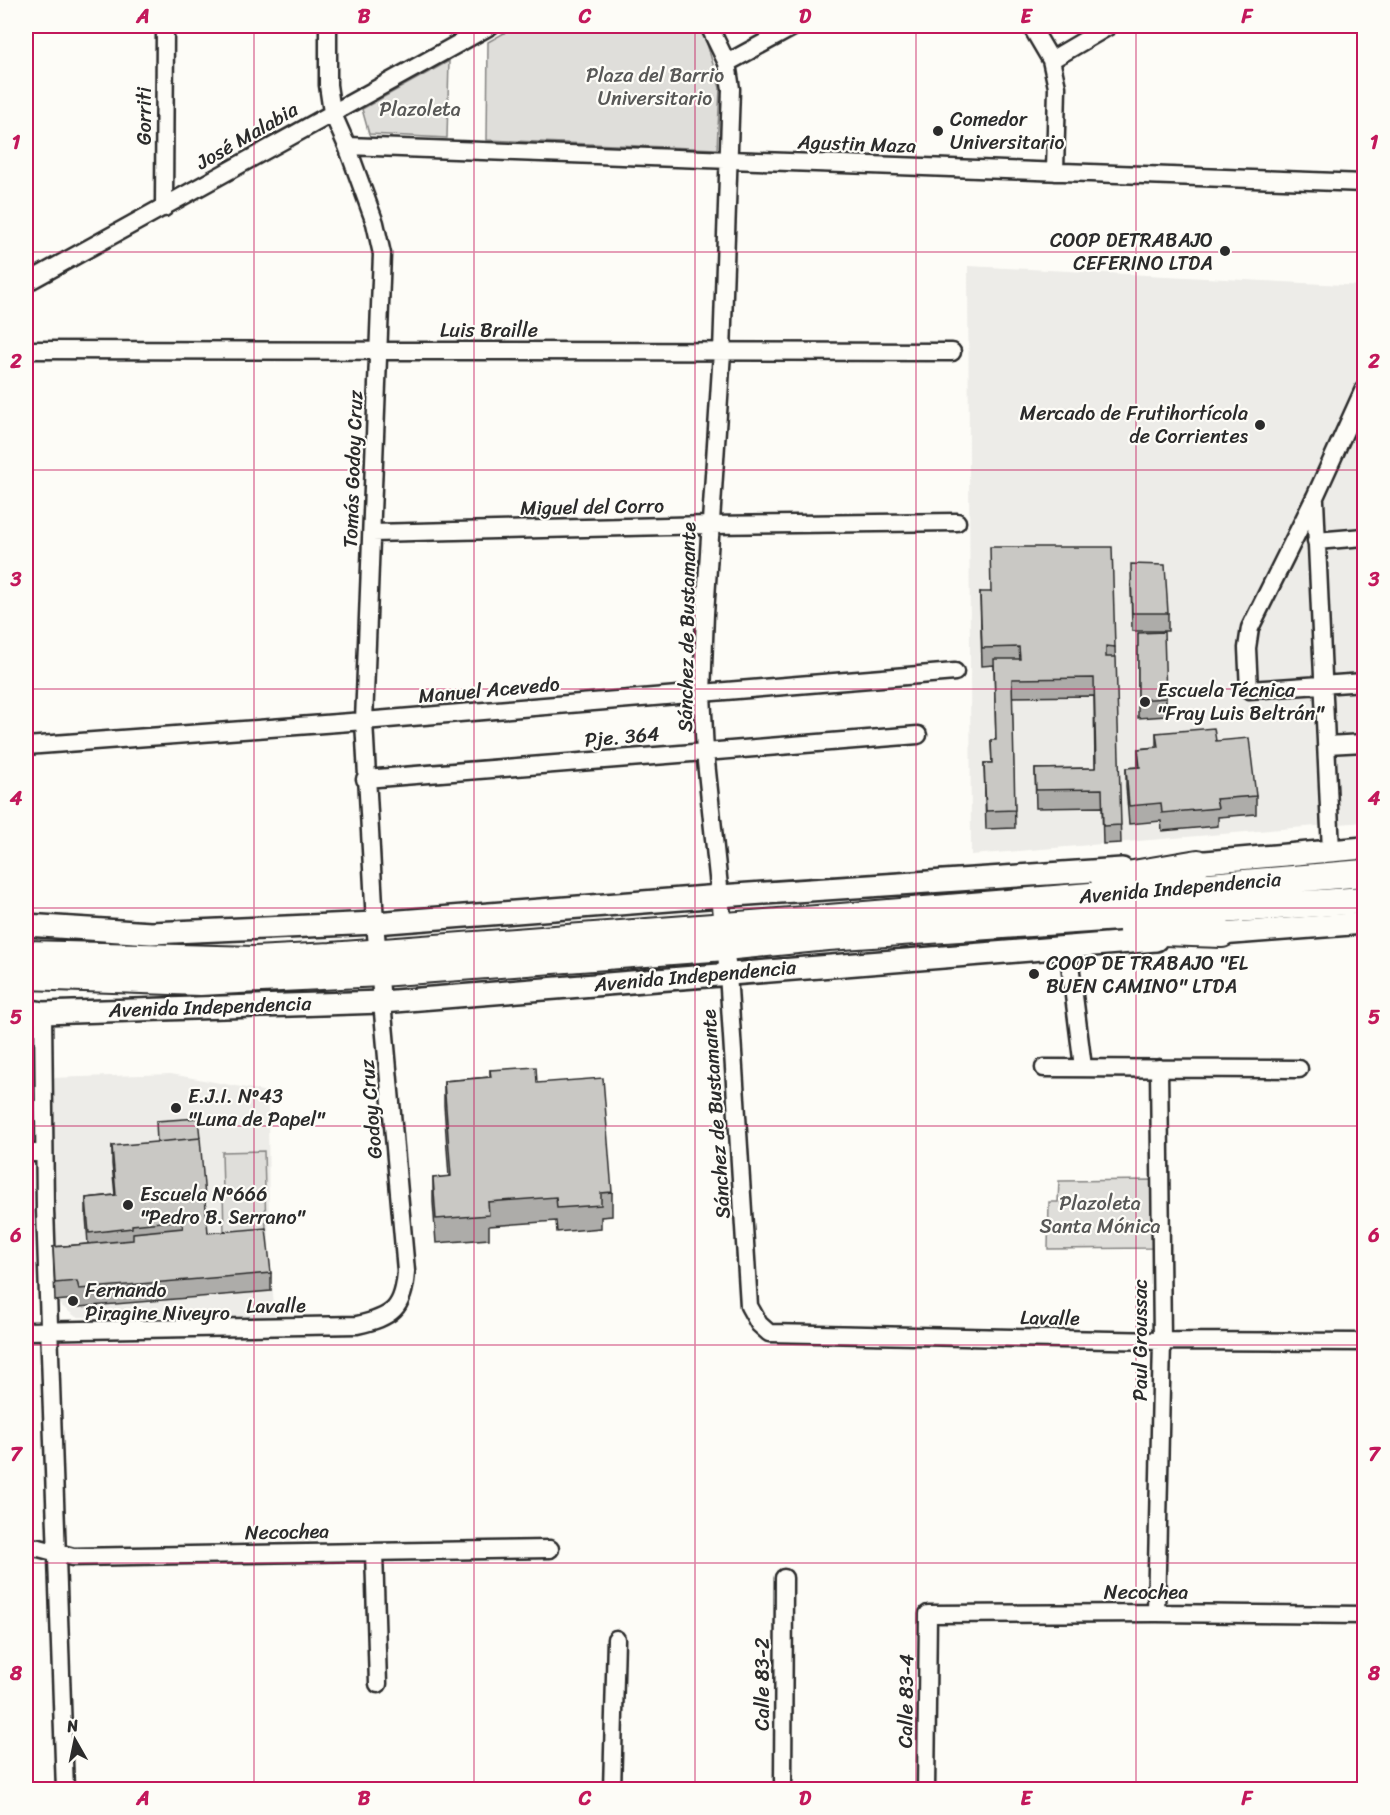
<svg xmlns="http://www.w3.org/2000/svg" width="1390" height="1815" font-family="Sriracha,sans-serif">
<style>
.built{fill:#edece8}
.green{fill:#dfdeda;stroke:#858482;stroke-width:1.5}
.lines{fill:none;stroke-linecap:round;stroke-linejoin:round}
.minor-casing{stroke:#2b2b2b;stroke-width:21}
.major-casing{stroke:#2b2b2b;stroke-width:26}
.highway-casing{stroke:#2b2b2b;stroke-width:30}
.minor{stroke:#fdfcf7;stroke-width:16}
.major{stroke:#fdfcf7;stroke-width:21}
.highway{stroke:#fdfcf7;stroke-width:26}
.wall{fill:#adaca9;stroke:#2b2b2b;stroke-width:1.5}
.building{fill:#c9c8c4;stroke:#2b2b2b;stroke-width:1.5}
.grid{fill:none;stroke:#c2185b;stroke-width:1.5;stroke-opacity:0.55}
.poi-dot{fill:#2b2b2b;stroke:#fdfcf7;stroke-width:2}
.labels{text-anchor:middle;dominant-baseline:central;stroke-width:4.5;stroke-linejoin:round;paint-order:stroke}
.park-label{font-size:20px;fill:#585857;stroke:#fdfcf7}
.street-label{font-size:20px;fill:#2b2b2b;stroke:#fdfcf7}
.poi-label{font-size:20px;fill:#2b2b2b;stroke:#fdfcf7;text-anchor:start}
.neatline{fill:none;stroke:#c2185b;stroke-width:2}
.grid-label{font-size:20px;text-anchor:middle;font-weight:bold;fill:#c2185b}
</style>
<rect width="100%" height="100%" fill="#fdfcf7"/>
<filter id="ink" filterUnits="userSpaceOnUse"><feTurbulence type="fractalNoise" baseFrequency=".0167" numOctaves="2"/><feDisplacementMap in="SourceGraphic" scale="12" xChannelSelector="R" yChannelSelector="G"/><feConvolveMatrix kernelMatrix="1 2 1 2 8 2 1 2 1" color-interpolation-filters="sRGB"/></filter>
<g filter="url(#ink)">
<path class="built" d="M968,266l396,20v536l-393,33z
M171,1074l97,18 1,155 6,70h-199l-21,-16 -4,-223z"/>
<path class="green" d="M517,26h182l6,11 15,51 -3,61 -230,-9 1,-98z
M449,61l-2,77 -78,-4 -7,-25z
M264,1151l2,80 -42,1 -2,-80z
M1152,1180l1,68 -105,1 1,-47h9l1,-21z"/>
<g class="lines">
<g class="minor-casing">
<path id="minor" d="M709,26l18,37 4,26 -9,263 -17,262 -3,80 3,58 23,221 21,333 10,18 10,9 393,8 202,1
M1031,26l20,34 6,27 -2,85
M1051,60l58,-34
M727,63l68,-37
M347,146l1017,37
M164,208l1,-182
M26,283l464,-257
M26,350l926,2
M1364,389l-49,108 -65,131 -3,20 2,42 115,-8
M1315,501l16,350
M372,533l338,-8 247,-3
M1316,541l48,-4
M1327,745l37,-2
M26,746l338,-25 591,-49
M365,779l553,-44
M1068,948l15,119
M43,1013l2,196 20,581
M1044,1068l255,1
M26,1153h18
M26,1331l331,-6c35,-8 47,-16 49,-54l-31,-348 -11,-202 18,-467 -7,-31 -28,-77 -15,-34 -4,-27v-59
M26,1547l13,1 34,9 477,-8
M374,1552l4,132
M1156,1613l6,-272 -3,-273
M612,1790l4,-151
M783,1790l1,-212
M926,1790l2,-176 228,-1 208,2"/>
</g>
<g class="major-casing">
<path id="major" d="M1183,864l181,-16
M26,925l125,8 224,-10 345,-27 402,-27
M1208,935l156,-12
M26,1010l17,3 339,-11 774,-62"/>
</g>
<g class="highway-casing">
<path id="highway" d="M1104,879l94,-16
M1132,931l90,3
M26,954l229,6 76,-4 486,-37 547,-46
M26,976l174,6 180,-9 345,-26 103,-10 536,-37"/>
</g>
<use href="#minor" class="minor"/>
<use href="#major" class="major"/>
<use href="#highway" class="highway"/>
</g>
<path class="wall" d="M1131,582l37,31v18h-36z
M980,592l135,55 6,196 -18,1 -1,-37 -66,1 -1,-39 60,-1 -1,-72 -82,1 3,131 -29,1 -2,-66h8l-1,-23h5l-2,-75 -12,1z
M1138,633l28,65v18l-28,2z
M1156,733l60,8 40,55v18l-38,3v9l-56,5 -1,-10 -32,3 -3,-38v-18l12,-1v-18l18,-2z
M490,1070l47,13 75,109v24l-11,1v11l-44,4 -1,-11 -67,5v13l-53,4 -3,-41v-24l16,-1 -5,-72v-24l46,-4z
M112,1146l96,87 63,40v18l-192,16 -2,-8 -22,2 -2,-54 35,-3 -2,-28v-18l29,-3 -3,-31z"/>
<path class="building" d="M990,547h122l3,100 -9,-1v11h10l5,168 -18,1 -1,-37 -66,1 -1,-21 61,-1 -2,-90 -82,1 3,131 -29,1 -2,-48h8l-1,-23h5l-2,-81h26l-1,-12 -37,1 -2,-56h11z
M1131,564l34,1 3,48h-36z
M1164,632l2,66 -28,2v-67z
M1214,728l2,13 33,-3 7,58 -40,3 2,9 -56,5 -1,-10 -32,3 -3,-38 14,-1 -2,-18 20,-2 -2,-14z
M536,1067l1,16 66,-5 9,114 -11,1v12l-44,3 -1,-11 -68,5 1,13 -53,4 -3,-41 18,-2 -7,-95 47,-4 -1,-7z
M198,1118l2,20 -43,4 -1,-21z
M200,1138l8,95 58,-5 5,45 -192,16 -2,-8 -22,2 -2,-36 80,-7v-7l50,-5 -2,-8 -49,5v3l-43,5 -3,-35 30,-3 -4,-49z"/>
</g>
<path class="grid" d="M254,26v1764M474,26v1764M695,26v1764M916,26v1764M1136,26v1764M26,252h1338M26,470h1338M26,689h1338M26,908h1338M26,1126h1338M26,1345h1338M26,1563h1338"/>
<g class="poi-dot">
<circle cx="938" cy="131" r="6"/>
<circle cx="1225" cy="251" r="6"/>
<circle cx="1260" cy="425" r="6"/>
<circle cx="1145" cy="702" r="6"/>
<circle cx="1034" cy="974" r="6"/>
<circle cx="176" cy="1108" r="6"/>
<circle cx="128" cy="1205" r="6"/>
<circle cx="73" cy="1301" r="6"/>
</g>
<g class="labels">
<g class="park-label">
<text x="655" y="75">Plaza del Barrio<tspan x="655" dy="23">Universitario</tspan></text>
<text x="420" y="109">Plazoleta</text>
<text x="1100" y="1203">Plazoleta<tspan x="1100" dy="23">Santa Mónica</tspan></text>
</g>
<g class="street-label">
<text transform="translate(144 116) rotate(-90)">Gorriti</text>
<text transform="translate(247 136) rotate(-30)">José Malabia</text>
<text transform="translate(857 144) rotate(2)">Agustin Maza</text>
<text x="489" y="330">Luis Braille</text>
<text transform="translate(353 469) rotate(-88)">Tomás Godoy Cruz</text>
<text transform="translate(592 507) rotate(-1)">Miguel del Corro</text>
<text transform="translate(687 627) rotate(-89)">Sánchez de Bustamante</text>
<text transform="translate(489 690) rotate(-5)">Manuel Acevedo</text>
<text transform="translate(622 737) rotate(-5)">Pje. 364</text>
<text transform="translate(1180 888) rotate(-5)">Avenida Independencia</text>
<text transform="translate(695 976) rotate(-5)">Avenida Independencia</text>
<text transform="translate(210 1007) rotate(-2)">Avenida Independencia</text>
<text transform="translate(371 1109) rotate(-95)">Godoy Cruz</text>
<text transform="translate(716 1114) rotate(-94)">Sánchez de Bustamante</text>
<text transform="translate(276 1306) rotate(-1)">Lavalle</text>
<text transform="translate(1050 1318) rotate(1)">Lavalle</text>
<text transform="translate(1140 1340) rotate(-90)">Paul Groussac</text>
<text transform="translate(287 1532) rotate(-1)">Necochea</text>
<text x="1146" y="1592">Necochea</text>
<text transform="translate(762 1684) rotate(-90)">Calle 83-2</text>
<text transform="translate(906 1701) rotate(-89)">Calle 83-4</text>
</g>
<g class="poi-label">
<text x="950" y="119">Comedor<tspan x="950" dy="23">Universitario</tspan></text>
<text x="1213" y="240" text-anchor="end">COOP DETRABAJO<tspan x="1213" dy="23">CEFERINO LTDA</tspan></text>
<text x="1248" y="413" text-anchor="end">Mercado de Frutihortícola<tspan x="1248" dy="23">de Corrientes</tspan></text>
<text x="1157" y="690">Escuela Técnica<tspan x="1157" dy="23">"Fray Luis Beltrán"</tspan></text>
<text x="1046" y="963">COOP DE TRABAJO "EL<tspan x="1046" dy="23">BUEN CAMINO" LTDA</tspan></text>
<text x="188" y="1096">E.J.I. Nº43<tspan x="188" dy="23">"Luna de Papel"</tspan></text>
<text x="140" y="1194">Escuela Nº666<tspan x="140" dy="23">"Pedro B. Serrano"</tspan></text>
<text x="85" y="1290">Fernando<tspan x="85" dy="23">Piragine Niveyro</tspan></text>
</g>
</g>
<rect width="1390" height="1815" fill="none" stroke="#fdfcf7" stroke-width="66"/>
<g transform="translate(75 1740) rotate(351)" stroke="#fdfcf7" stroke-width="4.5" paint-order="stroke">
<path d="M0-4.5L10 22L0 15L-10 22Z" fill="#2b2b2b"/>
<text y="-9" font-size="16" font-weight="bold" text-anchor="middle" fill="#2b2b2b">N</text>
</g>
<rect x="33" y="33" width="1324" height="1749" class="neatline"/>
<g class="grid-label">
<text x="143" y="23">A</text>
<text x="364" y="23">B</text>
<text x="585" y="23">C</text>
<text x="805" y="23">D</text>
<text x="1026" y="23">E</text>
<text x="1247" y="23">F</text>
<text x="16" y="149">1</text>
<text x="1374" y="149">1</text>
<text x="16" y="368">2</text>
<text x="1374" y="368">2</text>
<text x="16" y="586">3</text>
<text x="1374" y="586">3</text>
<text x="16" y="805">4</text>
<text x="1374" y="805">4</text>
<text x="16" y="1024">5</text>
<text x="1374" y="1024">5</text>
<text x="16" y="1242">6</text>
<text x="1374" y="1242">6</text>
<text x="16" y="1461">7</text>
<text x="1374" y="1461">7</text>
<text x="16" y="1680">8</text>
<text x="1374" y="1680">8</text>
<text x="143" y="1805">A</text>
<text x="364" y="1805">B</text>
<text x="585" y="1805">C</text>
<text x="805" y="1805">D</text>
<text x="1026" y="1805">E</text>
<text x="1247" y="1805">F</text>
</g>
</svg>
